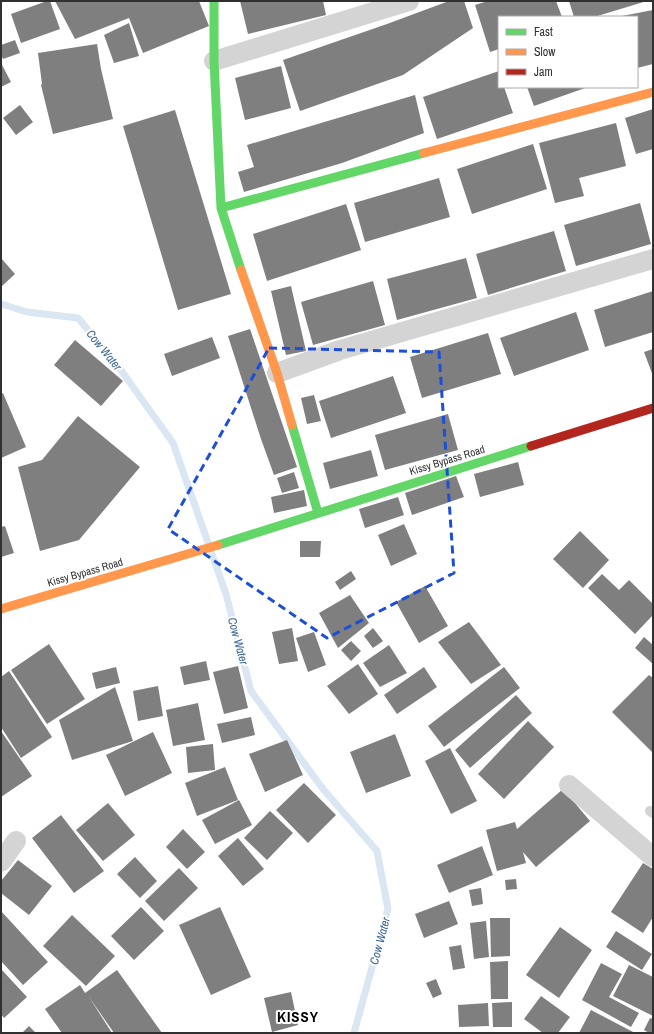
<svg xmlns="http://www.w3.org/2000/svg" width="654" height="1034" font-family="'Archivo Narrow',sans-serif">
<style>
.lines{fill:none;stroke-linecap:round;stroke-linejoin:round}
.stream{stroke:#dae6f2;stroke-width:7}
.building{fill:#7f7f7f}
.lane{stroke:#d4d4d4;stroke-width:10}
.street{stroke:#d4d4d4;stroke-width:20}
.fast{stroke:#63d668;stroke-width:9}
.slow{stroke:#ff974d;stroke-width:9}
.jam{stroke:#b3261e;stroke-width:9}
.marked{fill:none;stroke:#1d4ed8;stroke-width:3;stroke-dasharray:8 5;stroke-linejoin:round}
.labels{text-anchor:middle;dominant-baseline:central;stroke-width:4;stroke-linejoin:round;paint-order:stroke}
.street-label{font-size:11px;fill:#303030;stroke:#fff}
.water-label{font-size:12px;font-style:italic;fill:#3c6895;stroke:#fff}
.district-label{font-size:15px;font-weight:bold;letter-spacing:1px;fill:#000;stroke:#fff}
</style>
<rect width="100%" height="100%" fill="#fff"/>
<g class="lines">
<path class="stream" d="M1,304l26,8 51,6 40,48 55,77 53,151 25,97 72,98 54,62 11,58 -34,124"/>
</g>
<path class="building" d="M47,1h3l10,28 -39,14 -10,-29z
M55,1h144l10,25 -66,27 -14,-35 -54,21z
M240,1h83l3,14 -78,19z
M449,1h15l9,27 -70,47 -103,36 -17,-51 104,-36z
M488,1h68l6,16h-63v32l-9,3 -15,-47z
M569,1h78l-53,16h-20z
M653,10v54l-16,4v-51l-15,-1z
M129,23l10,33 -25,7 -10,-28z
M15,40l5,13 -17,6 -2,-5v-9z
M97,44l4,25 12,50 -60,15 -12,-49 1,-1 -4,-31z
M1,63l10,19 -10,5z
M281,66l10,42 -46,12 -10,-42z
M499,71v16h5l9,26 -76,26 -14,-42z
M527,87h61l-54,19z
M415,95l9,38 -82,30 -98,29 -6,-20 16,-5 -7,-22z
M20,105l13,17 -17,13 -13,-17z
M653,109v40l-17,5 -11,-36z
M175,110l56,184 -53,16 -55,-184z
M616,123l10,43 -47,12 5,18 -29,7 -16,-60z
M533,144l14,45 -75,25 -15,-45z
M439,178l11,39 -85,25 -11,-39z
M640,203l11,41 -75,22 -12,-41z
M346,204l15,46 -94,31 -14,-47z
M554,231l12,40 -78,24 -12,-41z
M1,258l14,16 -14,13z
M466,258l11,40 -80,22 -10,-41z
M373,281l12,44 -72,20 -12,-43z
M291,286l15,65 -20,4 -15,-64z
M653,291v41l-48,15 -11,-37z
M576,312l13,38 -75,26 -14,-38z
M250,329l47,138 -23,8 -13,-36 -33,-103z
M488,333l13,41 -79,24 -12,-41z
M212,337l8,21 -48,18 -8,-22z
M75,340l48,41 -22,25 -47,-41z
M653,349v27l-9,-24z
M393,376l13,37 -75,25 -12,-37z
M3,393l23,54 -25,11v-64z
M314,395l7,26 -14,3 -6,-26z
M448,414l10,36 -73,20 -10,-35z
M78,416l62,51 -61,73 -39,11 -22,-84 24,-7z
M371,450l7,26 -48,13 -7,-26z
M518,462l6,23 -44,12 -6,-23z
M294,472l5,16 -17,5 -5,-15z
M456,476l8,21 -52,18 -7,-22z
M304,490l3,16 -33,7 -3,-16z
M398,497l6,18 -39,13 -6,-19z
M404,524l13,30 -26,12 -13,-31z
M5,526l9,27 -13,4v-30z
M580,531l29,29 -26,28 -30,-29z
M300,541h21l-1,16h-20z
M351,571l5,8 -16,11 -5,-8z
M602,574l17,16 10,-10 24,24v11l-18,19 -47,-46z
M425,586l23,40 -29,17 -23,-41z
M350,595l19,28 -31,25 -19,-35z
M469,622l32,43 -30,19 -33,-42z
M292,628l6,33 -19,3 -7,-32z
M373,628l10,13 -10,7 -9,-12z
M314,632l12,33 -18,7 -12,-34z
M644,637l9,8v19l-18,-16z
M351,641l10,10 -10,10 -10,-11z
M49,644l36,55 -38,25 -36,-54z
M389,645l18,28 -27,14 -17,-24z
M206,661l4,19 -26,5 -4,-18z
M358,664l20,30 -29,20 -22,-28z
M238,666l10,42 -24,6 -11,-42z
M116,667l4,16 -24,6 -4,-16z
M424,667l13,20 -40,27 -13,-19z
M504,667l16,21 -76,59 -16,-21z
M9,671l43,66 -31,21 -20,-31v-50z
M649,675l4,3v75l-41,-41z
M158,686l5,30 -25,5 -5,-30z
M115,687l18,54 -61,19 -13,-40z
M516,695l16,18 -62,55 -15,-18z
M198,703l7,37 -32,6 -7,-36z
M251,717l4,18 -33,8 -5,-19z
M528,721l26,26 -50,52 -26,-25z
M1,731l31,45 -31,21z
M153,732l19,41 -47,23 -19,-41z
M395,734l16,42 -45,17 -16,-41z
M287,740l16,35 -38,17 -16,-38z
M213,744l2,26 -27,3 -2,-26z
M450,748l27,53 -26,13 -26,-53z
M225,767l13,33 -41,16 -12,-33z
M304,783l32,32 -28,28 -32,-33z
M563,789l27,32 -54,46 -13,-15 3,11 -29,8 -11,-41 29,-8 2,7z
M239,800l13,25 -37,19 -13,-24z
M108,803l27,32 -32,26 -27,-31z
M270,811l23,22 -26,27 -23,-22z
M61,815l43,56 -30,22 -42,-55z
M183,829l22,23 -18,17 -21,-22z
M238,838l26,31 -21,17 -25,-30z
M482,846l11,29 -44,18 -12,-28z
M135,857l22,24 -17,17 -23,-24z
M18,860l34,26 -23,29 -28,-22v-12z
M643,863l10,6v48l-10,16 -32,-21z
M179,868l19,20 -34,33 -19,-20z
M516,879l1,10 -11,1 -1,-10z
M481,888l2,16 -11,2 -3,-16z
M449,901l9,23 -34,14 -9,-24z
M141,907l23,24 -30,29 -23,-24z
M220,907l31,70 -40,18 -32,-70z
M1,911l47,51 -25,23 -22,-24z
M72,915l43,41 -29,30 -43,-40z
M490,918h20v38l-19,1z
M486,921l3,36 -15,2 -4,-36z
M560,927l32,23 -33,48 -33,-23z
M616,931l36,23 -10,16 -36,-23z
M461,945l4,23 -12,2 -4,-23z
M508,961v38h-17l-1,-37z
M601,963l21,11 -13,23 30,16 -8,14 -49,-27z
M629,965l24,12v39l-40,-20z
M1,969l26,28 -23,21 -3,-4z
M117,970l45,63h-48l-25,-36 23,36h-50l-17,-24 35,-24 5,8z
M436,979l6,15 -9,4 -7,-15z
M291,992l7,33 -26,7 -8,-34z
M541,996l29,21 -12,16h-15l-19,-14z
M512,1002v25h-19l-1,-24z
M488,1003l1,23 -30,1 -1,-22z
M591,1010l44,23h-56z
M650,1018l3,1v14h-4l-5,-3z
M29,1026l7,7h-14z"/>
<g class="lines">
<path class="lane" d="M650,811l3,2"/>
<path class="street" d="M214,61l195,-60
M277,373l63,-23 313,-91
M569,785l84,72
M1,862l15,-21"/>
<path class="fast" d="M214,1v60l7,147 20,62
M221,208l203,-55
M292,425l26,88
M218,545l313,-99"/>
<path class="slow" d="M424,153l229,-61
M241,270l36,103 15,52
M1,609l217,-64"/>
<path class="jam" d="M531,446l122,-38"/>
</g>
<path class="marked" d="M269,348l170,4 15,221 -127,65 -159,-109z"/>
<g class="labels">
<g class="street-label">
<text transform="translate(447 460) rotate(-17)">Kissy Bypass Road</text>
<text transform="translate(85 572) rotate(-16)">Kissy Bypass Road</text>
</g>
<g class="water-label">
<text transform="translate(104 350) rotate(51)">Cow Water</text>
<text transform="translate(238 641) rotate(75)">Cow Water</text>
<text transform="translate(380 941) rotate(-75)">Cow Water</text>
</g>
<g class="district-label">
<text x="298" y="1016">KISSY</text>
</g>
</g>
<rect width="654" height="1034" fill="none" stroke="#303030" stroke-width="4"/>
<rect x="498" y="16" width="140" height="72" fill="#ffffff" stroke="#acacac"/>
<rect x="506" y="29" width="20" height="6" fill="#63d668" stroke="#acacac"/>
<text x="534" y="36" font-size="12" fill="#303030">Fast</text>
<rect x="506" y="49" width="20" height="6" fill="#ff974d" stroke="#acacac"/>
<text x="534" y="56" font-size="12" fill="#303030">Slow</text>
<rect x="506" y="69" width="20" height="6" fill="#b3261e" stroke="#acacac"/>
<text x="534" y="76" font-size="12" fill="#303030">Jam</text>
</svg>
